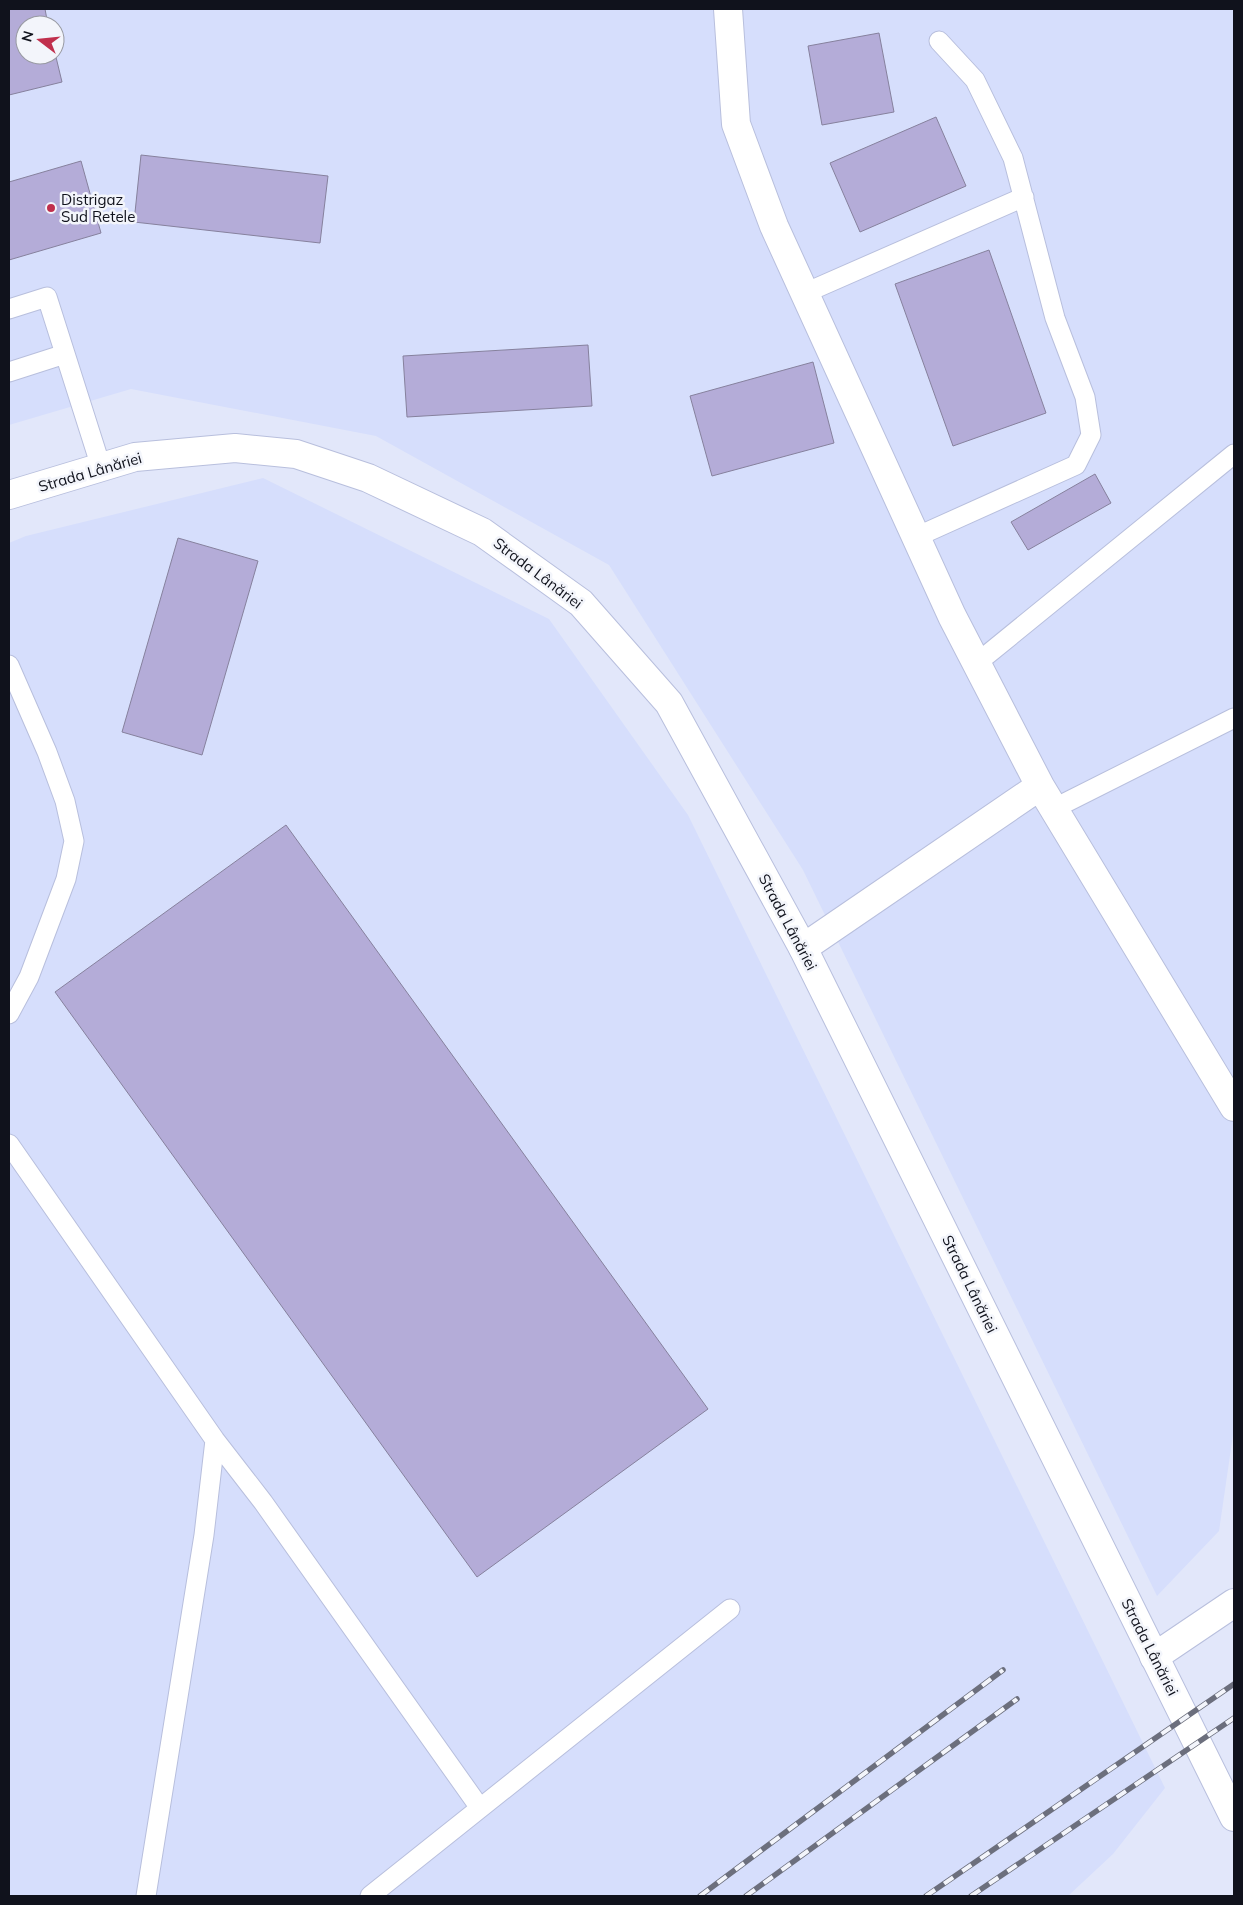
<svg xmlns="http://www.w3.org/2000/svg" width="1243" height="1905" font-family="Mulish,sans-serif">
<style>
.built{fill:#d6defc;fill-rule:evenodd}
.building{fill:#b4acd8;stroke:#86819d}
.lines{fill:none;stroke-linecap:round;stroke-linejoin:round}
.lane-casing{stroke:#b8bfdd;stroke-width:21}
.street-casing{stroke:#b8bfdd;stroke-width:30}
.secondary-casing{stroke:#b8bfdd;stroke-width:30}
.lane{stroke:#fff;stroke-width:19}
.street{stroke:#fff;stroke-width:28}
.secondary{stroke:#fff;stroke-width:28}
.rail-casing{stroke:#6c6f7d;stroke-width:5.5}
.rail{stroke:#f3f5fb;stroke-width:4;stroke-dasharray:11;stroke-linecap:butt}
.poi-dot{fill:#c02f4d;stroke:#f3f5fb;stroke-width:2}
.labels{text-anchor:middle;dominant-baseline:central;stroke-width:5;stroke-linejoin:round;paint-order:stroke}
.poi-label{font-size:15px;fill:#10121c;stroke:#f3f5fb;text-anchor:start}
.street-label{font-size:15px;fill:#10121c;stroke:#f3f5fb}
</style>
<rect width="100%" height="100%" fill="#e2e7fa"/>
<path class="built" d="M9,9h1225v1419l-15,103 -62,65 -354,-726 -194,-305 -233,-129 -245,-47 -122,36zM25,25h30v30h-30z
M263,478l286,141 139,196 477,973 -52,66 -45,42h-1059v-1353l17,-7z"/>
<path class="building" d="M9,9h36l3,16h-23v30h30v-2l7,29 -53,13z
M879,33l15,79 -72,13 -14,-79z
M936,117l30,69 -106,46 -30,-69z
M141,155l187,21 -8,67 -186,-21z
M81,161l20,72 -92,27v-78z
M989,250l57,163 -93,33 -58,-162z
M588,345l4,61 -185,11 -4,-61z
M813,362l21,81 -122,33 -22,-80z
M1095,474l16,29 -83,47 -17,-28z
M178,538l80,23 -56,194 -80,-23z
M286,825l422,584 -231,168 -422,-585z"/>
<g class="lines">
<g class="lane-casing">
<path id="lane" d="M805,293l219,-96
M9,309l38,-12 54,170
M9,372l56,-18
M916,537l160,-72 15,-30 -6,-38 -30,-79 -42,-160 -38,-78 -36,-39
M977,663l257,-209
M9,665l38,87 18,49 9,40 -8,38 -37,98 -20,37
M1053,809l181,-91
M9,1144l206,296 48,62 217,306
M146,1896l58,-361 11,-95
M370,1896l360,-287"/>
</g>
<g class="street-casing">
<path id="street" d="M728,9l8,115 38,102 178,390 88,170 194,321
M803,948l237,-162
M1154,1657l80,-54"/>
</g>
<g class="secondary-casing">
<path id="secondary" d="M9,495l126,-38 100,-9 61,6 72,24 114,54 99,71 88,100 134,245 431,869"/>
</g>
<use href="#lane" class="lane"/>
<use href="#street" class="street"/>
<use href="#secondary" class="secondary"/>
<g class="rail-casing">
<path id="rail" d="M700,1896l303,-226
M746,1896l271,-197
M926,1896l308,-212
M971,1896l263,-178"/>
</g>
<use href="#rail" class="rail"/>
</g>
<circle class="poi-dot" cx="51" cy="208" r="5"/>
<g class="labels">
<g class="poi-label">
<text x="61" y="199">Distrigaz<tspan x="61" dy="17">Sud Retele</tspan></text>
</g>
<g class="street-label">
<text transform="translate(90 472) rotate(-16)">Strada Lânăriei</text>
<text transform="translate(538 573) rotate(37)">Strada Lânăriei</text>
<text transform="translate(788 922) rotate(62)">Strada Lânăriei</text>
<text transform="translate(970 1284) rotate(64)">Strada Lânăriei</text>
<text transform="translate(1150 1647) rotate(63)">Strada Lânăriei</text>
</g>
</g>
<rect width="1243" height="1905" fill="none" stroke="#10121c" stroke-width="20"/>
<g transform="translate(40 40) rotate(286)"><circle r="24" fill="#f3f5fb" stroke="#989aa2"/>
<path d="M0-4L9 19L0 12L-9 19Z" fill="#c02f4d"/>
<text y="-8" font-size="14" font-weight="bold" text-anchor="middle" fill="#10121c">N</text>
</g>
</svg>
